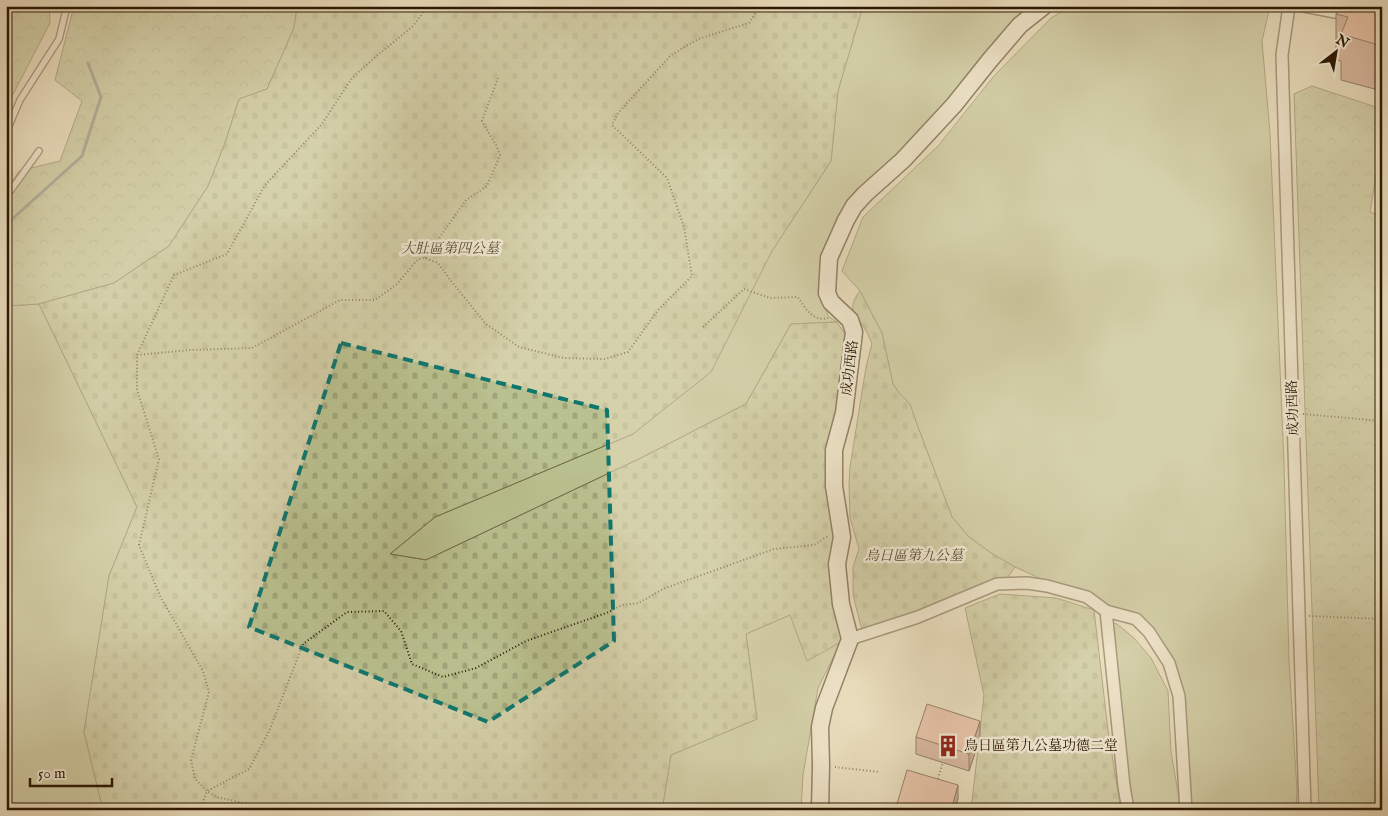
<svg xmlns="http://www.w3.org/2000/svg" width="1388" height="816" font-family="'IM FELL English','Noto Serif TC',serif">
<style>
.green{fill:#bac190;stroke:#726c49}
.forest{fill:url(#forest-crowns);stroke:#726c49}
.cemetery{fill:url(#cemetery-stones);stroke:#726c49}
.lines{fill:none;stroke-linecap:round;stroke-linejoin:round}
.stream{stroke:#6e7971;stroke-width:3}
.lane-casing{stroke:#5a4931;stroke-width:8}
.street-casing{stroke:#5a4931;stroke-width:14}
.secondary-casing{stroke:#2a1702;stroke-width:19}
.path{stroke:#2a1702;stroke-width:2;stroke-dasharray:1 2.5;stroke-linecap:butt}
.lane{stroke:#f2ead5;stroke-width:5.5}
.street{stroke:#f2ead5;stroke-width:11}
.secondary{stroke:#f2ead5;stroke-width:16}
.wall{fill:#c68f7c;stroke:#2a1702}
.shaded-wall{fill:#a17465;stroke:#2a1702}
.building{fill:#e6a690;stroke:#2a1702}
.marked{fill:none;stroke:#0f766e;stroke-width:4;stroke-dasharray:10 6;stroke-linejoin:round}
.labels{text-anchor:middle;dominant-baseline:central;stroke-width:5;stroke-linejoin:round;paint-order:stroke}
.park-label{font-size:14px;font-style:italic;fill:#554a2d;stroke:#f2ead5}
.street-label{font-size:14px;fill:#2a1702;stroke:#f2ead5}
.poi-label{font-size:14px;fill:#2a1702;stroke:#f2ead5;text-anchor:start}
</style>
<defs>
<pattern id="forest-crowns" width="20" height="18" patternUnits="userSpaceOnUse" patternTransform="scale(1.25)"><rect width="20" height="18" fill="#bac190"/><path d="M2 6a3 3 0 1 1 6 0M12 15a3 3 0 1 1 6 0" fill="none" stroke="#a0a57b"/></pattern>
<pattern id="cemetery-stones" width="16" height="16" patternUnits="userSpaceOnUse" patternTransform="scale(1.25)"><rect width="16" height="16" fill="#bac190"/><path d="M2 7V4a2 2 0 0 1 4 0v3zM10 15v-3a2 2 0 0 1 4 0v3z" fill="#a0a57b"/></pattern>
</defs>
<rect width="100%" height="100%" fill="#ebdfbf"/>
<filter id="stains"><feTurbulence type="fractalNoise" baseFrequency=".004" numOctaves="4"/><feColorMatrix values="0 0 0 0 .2 0 0 0 0 .09 0 0 0 0 .02 0 0 0 .5 -.17"/></filter>
<radialGradient id="worn" r=".72"><stop offset=".6" stop-color="#630" stop-opacity="0"/><stop offset="1" stop-color="#630" stop-opacity=".3"/></radialGradient>
<path class="green" d="M863,6h188l-6,5 -203,213 -17,82 3,10 9,6 -46,2 -45,80 -105,54 -215,102 -36,-6 45,-37 198,-83 139,-183 59,-90 7,-70z
M1071,6h199l-8,35 8,92 14,330 5,198 8,130 -1,19h-103l-4,-21 -9,-107 -35,-52 -41,-28 -65,-24 -24,-11 -24,-14 -23,-17 -16,-19 -34,-90 -8,-22 -11,-12 -6,-9 -11,-51 -22,-42 -18,-20 21,-54 75,-71 56,-70 57,-58z
M39,304l98,203 -28,69 -25,156 19,78h-97v-504z
M790,615l51,27 -23,46 -15,87 -2,35h-139l9,-55 86,-36 -11,-85z
M1107,621l10,3 17,14 17,20 17,33 3,61 10,58h-51z"/>
<path class="forest" d="M6,6h43l1,17 -44,85z
M74,6h223l-3,22 -27,61 -28,10 -14,44 -17,43 -39,60 -55,37 -75,21 -33,2v-115l13,-20 41,-10 22,-60 -27,-21z
M1312,86l70,23v32l-12,71 12,5v593h-63l-25,-716z"/>
<path class="cemetery" d="M297,6h566l-25,85 -7,70 -59,90 -61,121 -78,62 -198,83 -45,37 36,6 215,-102 105,-54 45,-80 46,-2 14,22 -21,146 11,152 -34,19 -17,-46 -44,19 11,85 -86,36 -9,55h-432l-17,-6 -3,6h-107l-19,-78 25,-156 28,-69 -98,-203 75,-21 55,-37 39,-60 17,-43 14,-44 28,-10 27,-61z
M860,291l22,42 11,51 6,9 11,11 8,23 34,90 16,19 23,17 24,14 -12,17 -138,52 -3,-6 -9,-35v-28l6,-18 -9,-31 -1,-34 1,-17 16,-100 6,-23c-2,-5 -4,-10 -7,-15 -10,-15 -19,-20 -5,-38z
M1000,594l56,4 38,12 14,120 13,80h-150l13,-115 -19,-87z"/>
<g class="lines">
<path class="stream" d="M6,222l4,-1 72,-65 19,-59 -13,-34"/>
<g class="lane-casing">
<path id="lane" d="M6,133l14,-33 39,-61 8,-33
M6,197l33,-46"/>
</g>
<g class="street-casing">
<path id="street" d="M1289,6l-7,49 23,755
M1304,6l47,9
M1106,611l18,175 4,24
M850,639l68,-22 79,-33 30,-1 20,3 40,11 19,14 30,8 13,13 20,31 10,33 7,114"/>
</g>
<g class="secondary-casing">
<path id="secondary" d="M820,810l1,-45 -1,-38 4,-19 26,-69 -9,-35 -4,-40 5,-27 -8,-51v-36l10,-37 10,-81 -4,-12 -19,-18 -4,-9 2,-35 17,-38 8,-14 11,-12 38,-34 51,-55 36,-45 30,-35 24,-19"/>
</g>
<path class="path" d="M425,258l41,-58 21,-14 13,-31 -4,-10 -14,-24 16,-43
M703,327l41,-38 26,9 28,-1c7,11 15,25 30,21
M137,355l53,-5 62,-2 88,-48h35l22,-16 21,-25 7,-1 13,5 13,18 35,43 33,23 45,11 41,1 23,-7 30,-42 34,-34 -8,-49 -17,-49 -55,-53 6,-12 53,-58 27,-16 51,-16 11,-17
M1303,414l79,7
M1309,616l73,3
M835,767l45,5
M937,782l6,-20
M200,810l7,-19 42,-22 21,-40 33,-85 44,-32 37,-1 17,20 11,33 31,13 33,-9 50,-27 83,-29 13,-7 17,-2 24,-14 111,-40 40,-4 14,-9
M258,810l-3,-3 -19,-6 -20,-4 -9,-6 -12,-12 -4,-19 18,-68 -6,-21 -43,-75 -21,-51 20,-86 -22,-69v-35l37,-80 53,-21 38,-69 57,-61 30,-46 21,-19 40,-33 15,-20"/>
<use href="#lane" class="lane"/>
<use href="#street" class="street"/>
<use href="#secondary" class="secondary"/>
</g>
<path class="wall" d="M1382,6v85l-41,-11v-19l-5,-1v-46z
M916,737l64,1 -11,33 -53,-17z
M958,798l-3,12h-58v-6z"/>
<path class="shaded-wall" d="M980,721v17l-11,33v-17z
M958,785v13l-3,12h-4z"/>
<path class="building" d="M1339,6h43v40l-41,-12 7,-17 -12,-3z
M927,704l53,17 -11,33 -53,-17z
M907,770l51,15 -7,25h-36l-18,-6z"/>
<path d="M0 0H1388V816H0ZM341,343l266,67 7,231 -126,81 -239,-95z" fill="#ebdfbf" fill-opacity=".55" fill-rule="evenodd"/>
<path class="marked" d="M341,343l266,67 7,231 -126,81 -239,-95z"/>
<defs>
<g id="building-bare" transform="scale(1.725)"><path d="M-4-6H4V6H1V3H-1V6H-4ZM-2.5-4.3h1.7v1.8h-1.7ZM.8-4.3h1.7v1.8H.8ZM-2.5-1h1.7V.8h-1.7ZM.8-1h1.7V.8H.8Z" fill="#8f2418" stroke="#f2ead5" stroke-width="2.5" paint-order="stroke"/></g>
</defs>
<g fill-rule="evenodd">
<use href="#building-bare" x="948" y="746"/>
</g>
<g class="labels">
<g class="park-label">
<text x="450" y="249">大肚區第四公墓</text>
<text x="914" y="556">烏日區第九公墓</text>
</g>
<g class="street-label">
<text transform="translate(850 368) rotate(-83)">成功西路</text>
<text transform="translate(1293 408) rotate(-92)">成功西路</text>
</g>
<g class="poi-label">
<text x="964" y="746">烏日區第九公墓功德二堂</text>
</g>
</g>
<rect width="1388" height="816" fill="none" stroke="#ebdfbf" stroke-width="25"/>
<rect x="8" y="8" width="1373" height="801" fill="none" stroke="#2a1702" stroke-width="2.5"/>
<rect x="12" y="12" width="1363" height="791" fill="none" stroke="#2a1702"/>
<g transform="translate(1336 52) rotate(31)" stroke="#f2ead5" stroke-width="4" paint-order="stroke">
<path d="M0-4L9 19L0 12L-9 19Z" fill="#2a1702"/>
<text y="-8" font-size="14" font-weight="bold" text-anchor="middle" fill="#2a1702">N</text>
</g>
<path d="M30 778v8h82v-8" fill="none" stroke="#2a1702" stroke-width="2.5"/>
<text x="38" y="778" font-size="15" fill="#2a1702" stroke="#f2ead5" stroke-width="4" paint-order="stroke">50 m</text>
<rect width="100%" height="100%" filter="url(#stains)"/>
<rect width="100%" height="100%" fill="url(#worn)"/>
</svg>
